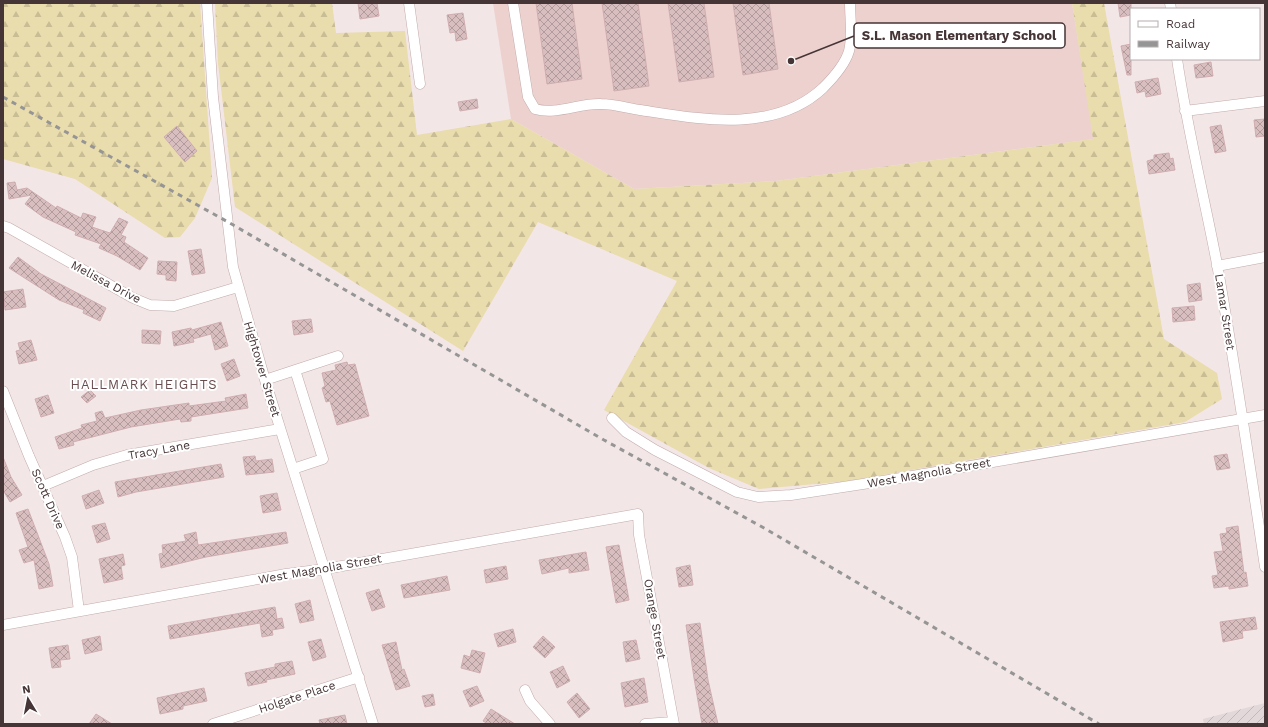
<svg xmlns="http://www.w3.org/2000/svg" width="1268" height="727" font-family="'Work Sans',sans-serif">
<style>
.industrial{fill:url(#industrial-furrows)}
.education{fill:#edd1cf}
.forest{fill:url(#forest-firs)}
.building{fill:url(#building-cross-hatch);stroke:#d0aeb0}
.lines{fill:none;stroke-linecap:round;stroke-linejoin:round}
.minor-casing{stroke:#c2abab;stroke-width:11}
.minor{stroke:#fff;stroke-width:10}
.rail{stroke:#959595;stroke-width:3;stroke-dasharray:5 5;stroke-linecap:butt}
.labels{text-anchor:middle;dominant-baseline:central;stroke-width:4;stroke-linejoin:round;paint-order:stroke}
.street-label{font-size:12px;fill:#463536;stroke:#fff}
.neighbourhood-label{font-size:13px;letter-spacing:1px;fill:#694c4e;stroke:#fff}
.leader{fill:none;stroke:#463536;stroke-width:1.5}
.callout-dot{fill:#463536;stroke:#fff;stroke-width:1.5}
.callout{fill:#fff;stroke:#463536;stroke-width:1.5}
.callout-label{font-size:13px;text-anchor:middle;font-weight:bold;fill:#463536}
</style>
<defs>
<pattern id="industrial-furrows" width="10" height="10" patternUnits="userSpaceOnUse"><rect width="10" height="10" fill="#e2d7d9"/><path d="M-1 1l2-2M0 10L10 0M9 11l2-2" fill="none" stroke="#c3b9bb"/></pattern>
<pattern id="forest-firs" width="22" height="20" patternUnits="userSpaceOnUse"><rect width="22" height="20" fill="#e9dcad"/><path d="M5 1l3.5 6h-7zM16 11l3.5 6h-7z" fill="#c9bd95"/></pattern>
<pattern id="building-cross-hatch" width="8" height="8" patternUnits="userSpaceOnUse"><rect width="8" height="8" fill="#d8bebf"/><path d="M0 0l8 8M0 8l8-8" fill="none" stroke="#b19b9c"/></pattern>
</defs>
<rect width="100%" height="100%" fill="#f3e6e6"/>
<path class="industrial" d="M1265,703v21h-61l-1,-5z"/>
<path class="education" d="M493,3h579l22,136 -318,42 -142,8 -123,-70z"/>
<path class="forest" d="M3,3h197l12,175 -17,40 -15,19 -15,1 -90,-59 -72,-20z
M215,3h117l4,30 69,-2 12,104 94,-16 123,70 142,-8 317,-42 -21,-136h32l60,336 53,34 5,26 -37,23 -336,59 -90,8 -50,-21 -105,-58 73,-129 -139,-59 -75,129 -228,-144 -17,-144z"/>
<path class="building" d="M358,3h19l2,13 -19,3z
M536,3h36l10,76 -35,5z
M602,3h36l11,83 -35,5z
M668,3h36l10,74 -35,5z
M733,3h36l9,66 -35,6z
M1118,3h13v12l-11,2z
M463,13l4,26 -11,2 -1,-9 -5,1 -3,-18z
M1131,44v31h-4l-6,-29z
M1211,62l2,14 -17,2 -2,-13z
M1158,78l3,16 -15,3 -1,-6 -8,2 -2,-11z
M477,99l1,9 -18,3 -2,-9z
M1265,119v17l-9,1 -2,-17z
M1221,125l5,26 -11,2 -5,-26z
M177,126l20,25 -12,11 -21,-25z
M1169,153l1,6 3,-1 2,12 -26,4 -2,-13 7,-2v-4z
M15,182l2,8 10,-2 29,20 1,-2 24,12 2,-5 13,4 -4,10 18,6 9,-15 9,4 -7,13 5,2 -2,5 24,16 -8,12 -23,-14 -18,-8 2,-4 -26,-9 1,-3 -33,-15 -18,-13 7,-9 -23,4 -2,-16z
M201,249l4,24 -13,2 -4,-24z
M18,257l23,17 65,34 -6,13 -17,-8 1,-3 -25,-10 -50,-32z
M158,261l19,1 -1,19 -10,-1v-5l-9,-1z
M1200,283l2,17 -13,2 -2,-17z
M23,289l3,18 -21,3 -2,-18z
M1194,306l1,14 -22,2 -1,-14z
M311,319l2,13 -19,3 -2,-14z
M221,322l7,24 -13,4 -4,-16 -18,5 1,3 -20,4 -2,-14 19,-4 1,2z
M142,330l19,1 -1,13 -18,-1z
M31,340l6,20 -18,4 -3,-13 4,-1 -2,-7z
M234,359l6,17 -13,5 -6,-17z
M347,362l1,3 7,-1 14,52 -32,9 -7,-24 -4,1 -4,-14 3,-2 -3,-13 14,-3 -1,-5z
M90,390l6,6 -9,7 -6,-6z
M246,394l2,14 -57,9v4l-10,1 -1,-3 -49,8 -58,15 1,3 -15,4 -4,-12 27,-9 -1,-3 16,-4 -2,-8 7,-2 3,7 36,-8 48,-7v3l37,-5 -1,-3z
M48,395l6,18 -13,4 -6,-18z
M1227,454l3,14 -13,2 -3,-14z
M255,456l1,5 16,-2 2,13 -28,3 -3,-18z
M3,457l8,20 11,18 -12,7 -7,-12z
M221,464l3,13 -88,15 -18,5 -3,-15z
M99,490l5,13 -18,6 -4,-13z
M277,493l4,17 -18,3 -3,-17z
M28,509l21,55 4,22 -14,3 -5,-29 -10,3 -5,-13 9,-3 -12,-34z
M105,523l5,16 -13,4 -5,-17z
M1238,526l6,47 2,-1 2,14 -19,3v-3l-15,2 -2,-12 6,-1 -4,-23 9,-1 -3,-17 7,-1 -1,-5z
M196,532l2,13 88,-13 2,11 -82,14 -45,11 -2,-14 4,-1 -1,-8 24,-4 -2,-6z
M619,545l10,55 -13,3 -10,-56z
M586,552l3,18 -20,3v-5l-27,6 -3,-14z
M123,554l2,11 -4,1 2,13 -19,4 -5,-24z
M690,565l3,20 -14,2 -3,-19z
M506,566l2,13 -22,4 -2,-13z
M447,576l3,14 -46,8 -3,-13z
M379,589l6,18 -13,4 -6,-18z
M310,600l4,20 -14,3 -5,-19z
M275,607l2,12 5,-1 2,10 -12,2 1,5 -11,2 -2,-14 -90,16 -2,-13z
M1255,617l2,12 -15,2 1,7 -20,4 -3,-20z
M700,623l8,57 10,44h-16l-8,-46 -8,-53z
M513,629l3,13 -18,5 -4,-13z
M100,636l2,14 -17,4 -3,-14z
M543,636l12,11 -10,11 -12,-11z
M321,639l5,18 -13,4 -5,-19z
M636,640l4,19 -14,3 -3,-20z
M396,642l6,28 2,-1 6,17 -14,4 -14,-45z
M68,645l2,14 -10,1 1,7 -9,1 -3,-20z
M472,650l13,3 -5,20 -19,-5 3,-13 6,2z
M292,661l3,13 -29,6 1,2 -19,4 -3,-13 30,-6v-3z
M563,666l7,15 -13,7 -7,-16z
M644,678l4,24 -23,5 -4,-24z
M477,686l7,15 -14,6 -7,-16z
M204,688l3,13 -24,5v3l-23,5 -3,-16z
M577,693l13,16 -11,9 -12,-16z
M433,694l2,11 -10,2 -3,-11z
M491,709l24,15h-27l-5,-3z
M96,714l16,10h-23z
M345,715l2,9h-27l-1,-4z"/>
<g class="lines">
<g class="minor-casing">
<path id="minor" d="M207,3l6,94 20,170 32,113 108,344
M409,3l11,81
M513,3l15,94 7,12c22,6 44,-6 66,-5 13,0 26,4 39,6 59,9 134,24 183,-22 10,-10 22,-23 26,-37 4,-15 1,-32 1,-48
M1170,3l1,6
M1177,59c10,69 27,137 40,205 18,101 33,202 48,303
M1185,111l80,-10
M3,226l6,2 124,70 17,7 24,1 64,-19
M1217,266l48,-9
M265,380l73,-24
M3,391l26,65 36,81 7,20 7,54
M612,418l14,14 29,18 82,42 21,5 33,-2 98,-15 376,-65
M293,469l30,-10 -28,-89
M43,486l50,-21 34,-10 153,-26
M3,625l283,-51 39,-5 313,-55 1,21 35,189
M525,690l5,11 20,23
M213,724l146,-47
M645,724l28,-2"/>
</g>
<use href="#minor" class="minor"/>
<path class="rail" d="M3,97l225,125 376,218 160,88 335,196"/>
</g>
<g class="labels">
<g class="street-label">
<text transform="translate(106 282) rotate(28)">Melissa Drive</text>
<text transform="translate(1225 312) rotate(81)">Lamar Street</text>
<text transform="translate(262 369) rotate(73)">Hightower Street</text>
<text transform="translate(159 450) rotate(-10)">Tracy Lane</text>
<text transform="translate(929 473) rotate(-10)">West Magnolia Street</text>
<text transform="translate(48 499) rotate(66)">Scott Drive</text>
<text transform="translate(320 569) rotate(-10)">West Magnolia Street</text>
<text transform="translate(655 619) rotate(80)">Orange Street</text>
<text transform="translate(297 697) rotate(-18)">Holgate Place</text>
</g>
<g class="neighbourhood-label">
<text x="144" y="384">HALLMARK HEIGHTS</text>
</g>
</g>
<path class="leader" d="M791 61L854 36"/>
<circle class="callout-dot" cx="791" cy="61" r="4"/>
<rect class="callout" x="854" y="23" width="211" height="25" rx="4"/>
<g class="callout-label">
<text x="959" y="40">S.L. Mason Elementary School</text>
</g>
<rect width="1268" height="727" fill="none" stroke="#463536" stroke-width="8"/>
<rect x="1130" y="8" width="130" height="52" fill="#ffffff" stroke="#b5aeaf"/>
<rect x="1138" y="21" width="20" height="6" fill="#ffffff" stroke="#b5aeaf"/>
<text x="1166" y="28" font-size="12" fill="#463536">Road</text>
<rect x="1138" y="41" width="20" height="6" fill="#959595" stroke="#b5aeaf"/>
<text x="1166" y="48" font-size="12" fill="#463536">Railway</text>
<g transform="translate(28 699) rotate(350)" stroke="#ffffff" stroke-width="3" paint-order="stroke">
<path d="M0-3L7 15L0 10L-7 15Z" fill="#463536"/>
<text y="-6" font-size="11" font-weight="bold" text-anchor="middle" fill="#463536">N</text>
</g>
</svg>
